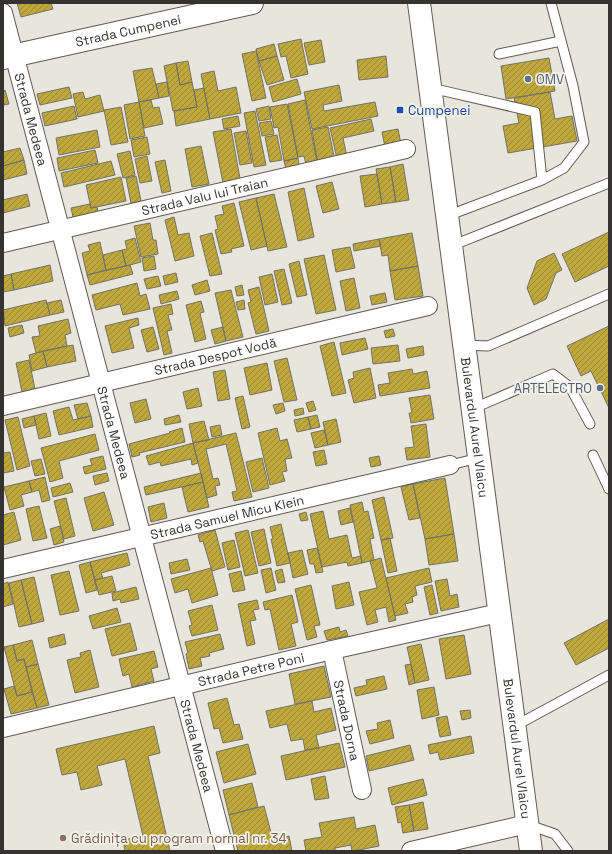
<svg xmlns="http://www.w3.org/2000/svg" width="612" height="854" font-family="'Space Grotesk',sans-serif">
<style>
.building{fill:url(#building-hatch);stroke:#737169}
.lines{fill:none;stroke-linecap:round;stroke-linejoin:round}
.service-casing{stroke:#5d5b54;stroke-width:11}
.minor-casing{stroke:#5d5b54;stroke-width:20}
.secondary-casing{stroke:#5d5b54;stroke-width:24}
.primary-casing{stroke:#5d5b54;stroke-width:24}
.service{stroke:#fff;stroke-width:9}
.minor{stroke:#fff;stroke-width:18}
.secondary{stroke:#fff;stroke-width:22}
.primary{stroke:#fff;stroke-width:22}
.service-dot{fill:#5c6f8a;stroke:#f4f2e9;stroke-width:1.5}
.transit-dot{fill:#1a4fb4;stroke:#f4f2e9;stroke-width:1.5}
.education-dot{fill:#8d6e63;stroke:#f4f2e9;stroke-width:1.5}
.labels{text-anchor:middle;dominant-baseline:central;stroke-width:3.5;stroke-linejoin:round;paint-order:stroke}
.street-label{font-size:13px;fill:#343330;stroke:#f4f2e9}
.service-label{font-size:13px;fill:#4e5e75;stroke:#f4f2e9;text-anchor:start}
.transit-label{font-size:13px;fill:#164399;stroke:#f4f2e9;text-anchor:start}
.education-label{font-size:13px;fill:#785e54;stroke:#f4f2e9;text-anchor:start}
</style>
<defs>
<pattern id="building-hatch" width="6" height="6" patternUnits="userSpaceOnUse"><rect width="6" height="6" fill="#bfa83b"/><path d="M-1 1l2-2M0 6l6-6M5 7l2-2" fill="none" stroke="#9c8932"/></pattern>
</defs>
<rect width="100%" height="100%" fill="#e7e5dc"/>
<path class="building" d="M17,3h34l2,6 -32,8z
M301,39l7,35 -17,4 -5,-22 -5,1 -3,-13z
M321,40l4,22 -16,3 -5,-22z
M274,44l3,12 -18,5 -3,-12z
M256,51l10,47 -14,3 -10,-47z
M277,56l7,24 -17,5 -8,-24z
M386,56l2,21 -29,3 -2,-20z
M549,58l6,33 -49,8 -5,-33z
M188,61l4,21 -12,3 -4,-22z
M176,63l4,22 12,-3 5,25 -24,4 -9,-45z
M152,68l7,30 -20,4 -6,-31z
M214,71l4,20 18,-4 5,26 -31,6 -9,-45z
M297,79l4,15 -28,8 -4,-15z
M167,82l2,14 -10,2 -3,-14z
M339,85l3,16 -19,4 1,6 51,-9 3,14 -66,13 -8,-37z
M69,87l3,11 -32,7 -3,-11z
M204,88l6,31 -34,7 -2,-15 23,-4 -3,-17z
M5,90l4,14 -6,1v-14z
M83,92l2,7 15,-4 4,16 -26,6 -5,-23z
M550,92l5,27 17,-3 5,25 -69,12 -5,-27 16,-3 -5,-25z
M151,100l2,8 6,-1 4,17 -19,4 -5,-26z
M305,100l13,67 -11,2 -3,-13 -6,1 -10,-53z
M139,102l6,34 -15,3 -6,-34z
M287,104l11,54 -14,3 -6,-34 -4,1 -4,-21z
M74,106l3,13 -32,7 -3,-13z
M269,106l2,13 -12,2 -3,-12z
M121,107l7,35 -17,3 -7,-35z
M255,111l11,54 -12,2 -10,-54z
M238,116l2,10 -16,3 -2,-10z
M371,119l3,12 -31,7 4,19 -10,2 -7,-31z
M271,121l3,13 -12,2 -3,-13z
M328,127l7,34 -17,3 -6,-34z
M231,129l10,55 -17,4 -11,-56z
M398,129l3,15 -16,3 -3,-15z
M97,130l3,17 -41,8 -3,-17z
M246,131l6,32 -12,2 -6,-32z
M277,135l5,25 -12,2 -5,-25z
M147,137l3,17 -16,3 -3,-17z
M201,146l8,38 -17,3 -7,-38z
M20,148l4,12 -21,6v-14z
M95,150l3,13 -39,8 -2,-13z
M130,151l5,24 -12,3 -6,-24z
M147,156l5,25 -12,2 -5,-24z
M298,158l2,13 -13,2 -3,-12z
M24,160l3,14 -24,6v-14z
M165,160l6,31 -9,2 -7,-31z
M111,161l4,14 -51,12 -3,-14z
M403,164l6,36 -13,2 -6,-35z
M390,167l6,35 -14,2 -6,-35z
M377,174l5,30 -17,3 -5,-31z
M136,176l5,25 -10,2 -5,-25z
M121,177l5,24 -35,7 -5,-23z
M332,182l7,27 -16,4 -7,-27z
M304,188l10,49 -16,4 -10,-49z
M27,194l3,12 -27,7v-13z
M274,194l13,53 -19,4 -12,-53z
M256,198l11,48 -16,4 -12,-48z
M234,203l10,43 -13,3 1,3 -11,2 -6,-24 3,-1 -3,-13 9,-2 -2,-8z
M90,204l1,4 6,-1 2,9 -25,5 -3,-13z
M174,217l4,18 11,-2 5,23 -19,5 -10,-41z
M150,223l3,17h3l2,14 -17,3 -7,-31z
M609,232v34l-34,16 -13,-28z
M212,233l10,41 -12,2 -10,-40z
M412,233l6,33 -28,5 -2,-16 -6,1 -3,-17z
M135,238l6,24 -15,4 -4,-16 5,-1 -2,-8z
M379,239l2,7 -27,5 -1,-7z
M100,242l6,28 -19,5 -5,-22 8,-2 -2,-6z
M350,247l5,21 -19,4 -4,-22z
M122,250l4,16 -20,4 -3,-15z
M554,253l8,17 -6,3 -10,26 -12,6 -7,-17 10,-27z
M324,255l12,55 -20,4 -12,-55z
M154,256l2,13 -12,2 -2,-13z
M299,261l8,34 -10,2 -8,-33z
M50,265l3,16 -39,9 -3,-16z
M130,265l3,9 -43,11 -3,-10z
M418,266l5,30 -28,4 -5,-29z
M284,269l8,34 -10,2 -8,-34z
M176,273l2,9 -13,3 -2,-9z
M11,274l3,16 -11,2v-16z
M272,274l6,28 -13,3 -6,-28z
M158,276l3,10 -14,3 -3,-10z
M354,278l6,30 -14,3 -6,-30z
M207,280l3,11 -15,4 -3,-10z
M137,283l3,13 6,-2 4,15 -27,6 -3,-11 -24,6 -4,-15z
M242,285l2,10 -7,1 -2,-9z
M259,287l10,44 -13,3 -8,-31 3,-1 -3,-12z
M231,290l12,47 -17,4 -11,-48z
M177,291l2,8 -18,5 -2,-9z
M385,293l2,9 -15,3 -2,-9z
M46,300l4,15 -45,11 -2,-16z
M61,300l3,12 -14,3 -3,-12z
M244,300l1,9 -7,1 -2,-8z
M201,301l3,11 -4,1 6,26 -11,3 -9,-37z
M171,304l2,10 -5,1 4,15 -5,1 5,22 -8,2 -11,-47z
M138,318l1,7 -10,3 5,20 -22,5 -7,-27z
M68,319l3,14 -6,2 2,11 -31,7 -4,-16 8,-1 -2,-10z
M22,325l2,8 -14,4 -2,-9z
M609,326v82l-18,-37 -10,5 -14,-30z
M153,327l6,22 -12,3 -6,-22z
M223,327l3,14 -11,3 -4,-14z
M393,329l2,7 -9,2 -2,-7z
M365,338l3,11 -26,6 -2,-12z
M334,342l12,51 -14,3 -12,-50z
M73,345l3,16 -29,6 -4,-16z
M398,345l2,16 -27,3 -2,-16z
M423,346l1,9 -16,3 -2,-9z
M43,351l4,16 -15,4 -3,-16z
M287,358l10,42 -13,2 -10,-41z
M29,360l6,29 -13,3 -6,-29z
M267,363l5,27 -22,5 -6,-27z
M370,368l6,30 -22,5 -6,-23 6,-2 -1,-6z
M412,369l1,5 14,-3 3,17 -50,8 -2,-11 12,-2 -2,-10z
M225,370l5,29 -12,2 -5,-29z
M198,388l4,18 -15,3 -4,-17z
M430,395l4,24 -23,4 -2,-10h3l-3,-15z
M243,396l7,31 -8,2 -7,-31z
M146,399l5,20 -16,4 -5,-20z
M313,401l3,9 -7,2 -3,-9z
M87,403l4,13 -13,3 -4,-14z
M283,403l2,8 -9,3 -3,-9z
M69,407l4,13 18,-4 2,11 -34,8 -6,-24z
M303,408l1,6 -9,2 -1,-6z
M46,413l5,23 -12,3 -5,-23z
M179,415l2,7 -16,3 -1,-6z
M317,415l3,12 -9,2 -3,-12z
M34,416l2,9 -12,3 -2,-9z
M18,417l12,49 -13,4 -12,-50z
M308,417l3,12 -14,3 -3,-12z
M336,419l5,23 -13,3 -5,-23z
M204,421l5,19 -16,3 -4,-19z
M426,424l4,33 -23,3 -2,-12 9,-1 -3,-21z
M220,425l2,10 -10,2 -2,-10z
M182,428l3,14 -46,11 1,2 -8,2 -3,-13 41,-11 -1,-1z
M277,428l3,13 7,-2 5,19 -7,1 2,12 -5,1 3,9 -15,4 -12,-52z
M324,430l4,15 -13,3 -4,-15z
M236,433l16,64 -18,4 -2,-9 5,-1 -11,-47 -20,5 7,30 5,-1 2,7 -5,1 2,9 -10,3 -14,-55z
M95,434l4,16 -40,11 4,17 -13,4 -9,-34z
M193,443l5,20 -6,2 -1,-6 -30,7 -1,-4 -11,3 -3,-9z
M324,450l3,14 -11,2 -3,-14z
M10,452l4,19 -11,2v-20z
M103,456l3,13 -21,5 -2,-7 9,-2 -2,-6z
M379,456l2,9 -10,2 -2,-9z
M262,458l7,30 -16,4 -7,-30z
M41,459l4,15 -10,2 -4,-15z
M107,473l2,8 -14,4 -2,-9z
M201,473l2,9 -57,13 -2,-8z
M45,477l5,23 -8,2 -3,-12 -7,2 -3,-11z
M445,478l9,56 -29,5 -12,-55z
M29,481l3,11 -11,3 3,11 -14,4 -6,-23z
M203,482l6,25 -21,5 -6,-25z
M70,483l3,9 -20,5 -2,-9z
M413,484l7,34 -11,2 -8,-33z
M104,492l10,33 -21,6 -9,-33z
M384,497l9,41 -12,2 -9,-40z
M66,498l9,38 -11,3 -10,-38z
M362,502l2,10 4,-1 6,27 -4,1 4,21 -12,3 -12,-58z
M164,503l3,15 -16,4 -3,-15z
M39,506l8,32 -14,3 -7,-32z
M350,508l3,14 -12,3 -3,-14z
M323,511l6,28 18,-4 5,23 9,-2 1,7 -14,3 -1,-4 -25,5 -12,-53z
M14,512l7,28 -18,5v-30z
M306,512l2,8 -7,1 -2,-7z
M281,524l9,39 -13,3 -6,-27h2l-3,-12z
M60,526l4,16 -10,3 -4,-16z
M264,529l7,34 -12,3 -8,-34z
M215,530l10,37 -13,4 -9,-30 -3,1 -2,-7z
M248,530l10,43 -13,3 -10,-43z
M454,534l4,27 -29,4 -4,-26z
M390,538l7,33 -9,2 -7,-33z
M234,540l6,27 -12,3 -6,-27z
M317,548l6,24 -7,1 -2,-9h-4l-3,-14z
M302,550l6,24 -15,4 -5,-25z
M127,553l3,12 -29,8 2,5 -8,2 -5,-18z
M381,558l15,62 -7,2 -3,-15 -11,3 3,12 -11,3 -8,-33 18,-4 -7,-27z
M187,559l3,11 -19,4 -2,-11z
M90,562l7,28 -11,3 -7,-28z
M211,568l7,27 -26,8 -4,-14 -13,4 -4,-14z
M271,568l5,22 -10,3 -5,-23z
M429,568l3,14 -17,4 2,9 -5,2 1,5 -8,2 3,9 -13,3 -9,-38z
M282,569l3,13 -7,1 -3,-12z
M69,571l10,40 -19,4 -9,-40z
M241,571l4,19 -12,2 -4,-18z
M112,576l4,15 -17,4 -4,-15z
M34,577l10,44 -12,3 -11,-44z
M447,579l3,17 7,-2 2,13 -18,4 -6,-30z
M21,580l11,44 -13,3 -10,-44z
M8,582l5,22 -10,3v-23z
M349,582l5,23 -18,4 -4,-23z
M311,585l9,40 -6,1 3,11 -10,3 -12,-51z
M432,585l6,28 -8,2 -6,-28z
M136,587l3,12 -18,4 -1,-4 -7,2 -1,-8z
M292,595l6,27 -7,2 5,22 -17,4 -9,-41 -5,1 -2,-8z
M257,600l2,9 -6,1 3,10 -6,1 5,23 -8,2 -9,-42z
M212,605l6,25 -26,6 -3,-10 3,-1 -4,-14z
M117,608l4,14 -28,7 -4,-13z
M609,619v29l-33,17 -12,-22z
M130,623l7,27 -25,6 -7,-27z
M339,627l1,5 6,-2 2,6 -21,4 -3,-9z
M64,634l2,10 -16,4 -2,-10z
M220,634l4,15 -15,4 1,3 -10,2 2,8 -13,3 -3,-15 2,-1 -3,-11z
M464,635l7,39 -25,5 -7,-40z
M32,640l6,24 -12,3 -2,-8 -7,2 -4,-16z
M421,644l8,36 -14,3 -8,-36z
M13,645l4,16 7,-2 8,33 -15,4 -13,-49z
M90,650l9,37 -24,6 -8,-33 14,-3 -1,-4z
M154,651l4,16 -7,2 3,12 -22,6 -3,-13 -6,2 -4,-17z
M38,664l11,41 -12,3 -11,-41z
M411,664l4,19 -6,2 -4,-20z
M324,666l7,31 -36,7 -6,-30z
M384,676l3,13 -31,7 -2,-8 13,-3 -1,-5z
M14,686l3,10 15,-4 5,16 -26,6 -7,-25z
M434,687l5,28 -17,4 -5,-29z
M227,698l7,27 5,-1 4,15 -20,4 -4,-15 -5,1 -6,-26z
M312,701l2,11 17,-4 5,22 -20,5 3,13 -14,2 -2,-11 -12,2 -4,-17 -17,4 -4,-17z
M470,710l1,8 -9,2 -2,-9z
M447,716l4,19 -11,2 -4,-19z
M390,720l4,18 -24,6 -4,-13 12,-2 -1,-6z
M154,726l6,27 -12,3 22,95h-45l-2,-11 20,-4 -18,-77 -28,7 5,19 -21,5 -4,-18 -15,3 -6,-26z
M471,736l3,17 -34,7 -2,-8 -8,2 -2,-9z
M339,743l6,24 -59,13 -5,-24z
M248,744l8,30 -32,9 -8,-31z
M410,745l4,15 -45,11 -3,-15z
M325,776l4,22 -14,2 -4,-21z
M423,779l4,16 -35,10 -4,-17z
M252,783l6,24 -29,8 -6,-25z
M423,802l5,27 -14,2 -5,-26z
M409,805l5,26 -11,2 -2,-11 -3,1 -3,-16z
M264,806l9,34 16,-4 3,15h-54l-9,-36z
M354,817l2,12 19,-4 4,21 -25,5h-2l-1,-6 -16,3v3h-29l-2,-11 18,-3 -3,-14z"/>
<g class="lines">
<g class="service-casing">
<path id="service" d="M499,54l62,-13
M431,88l104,24 7,68
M447,216l95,-36 22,-12 20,-26 -11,-56 -22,-83
M451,246l158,-63
M464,345l24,1 121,-52
M472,409l81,-35 17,13 20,37
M593,455l16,34
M450,465l29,-7
M515,726l94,-51
M529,825l26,9 13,17"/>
</g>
<g class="minor-casing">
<g id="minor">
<path id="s1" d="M3,13l222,838"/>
<path id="s2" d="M3,243l403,-94"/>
<path id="s3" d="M3,406l425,-100"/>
<path id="s4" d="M3,569l447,-104"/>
<path id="s5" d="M332,650l30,140"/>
<path id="s6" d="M3,728l329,-78 167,-37"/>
<path d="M411,851l116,-27"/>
</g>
</g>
<g class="secondary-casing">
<g id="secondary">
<path id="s7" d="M3,58l249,-55"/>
</g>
</g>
<g class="primary-casing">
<g id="primary">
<path id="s8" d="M419,3l112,848"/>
</g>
</g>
<use href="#service" class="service"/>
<use href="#minor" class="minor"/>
<use href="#secondary" class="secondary"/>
<use href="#primary" class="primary"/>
</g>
<g class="service-dot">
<circle cx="528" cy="79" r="4"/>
<circle cx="600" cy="388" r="4"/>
</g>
<rect class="transit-dot" x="396" y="106" width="8" height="8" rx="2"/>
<circle class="education-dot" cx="63" cy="838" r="4"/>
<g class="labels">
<g class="street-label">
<text stroke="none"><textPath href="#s7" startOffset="128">Strada Cumpenei</textPath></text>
<text stroke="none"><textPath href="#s1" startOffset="110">Strada Medeea</textPath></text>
<text stroke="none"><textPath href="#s2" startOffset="207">Strada Valu lui Traian</textPath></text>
<text stroke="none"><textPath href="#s3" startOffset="218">Strada Despot Vodă</textPath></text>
<text stroke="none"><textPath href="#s8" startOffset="428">Bulevardul Aurel Vlaicu</textPath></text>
<text stroke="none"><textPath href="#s1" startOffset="434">Strada Medeea</textPath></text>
<text stroke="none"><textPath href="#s4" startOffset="230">Strada Samuel Micu Klein</textPath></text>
<text stroke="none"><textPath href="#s6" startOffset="255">Strada Petre Poni</textPath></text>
<text stroke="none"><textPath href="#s5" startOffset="72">Strada Dorna</textPath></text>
<text stroke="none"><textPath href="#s1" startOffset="758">Strada Medeea</textPath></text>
<text stroke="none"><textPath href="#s8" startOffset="752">Bulevardul Aurel Vlaicu</textPath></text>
</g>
<g class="service-label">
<text x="536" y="79">OMV</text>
<text x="592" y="388" text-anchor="end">ARTELECTRO</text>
</g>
<g class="transit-label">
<text x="408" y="110">Cumpenei</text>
</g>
<g class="education-label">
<text x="71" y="838">Grădinița cu program normal nr. 34</text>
</g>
</g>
<rect width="612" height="854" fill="none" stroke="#343330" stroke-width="8"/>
</svg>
